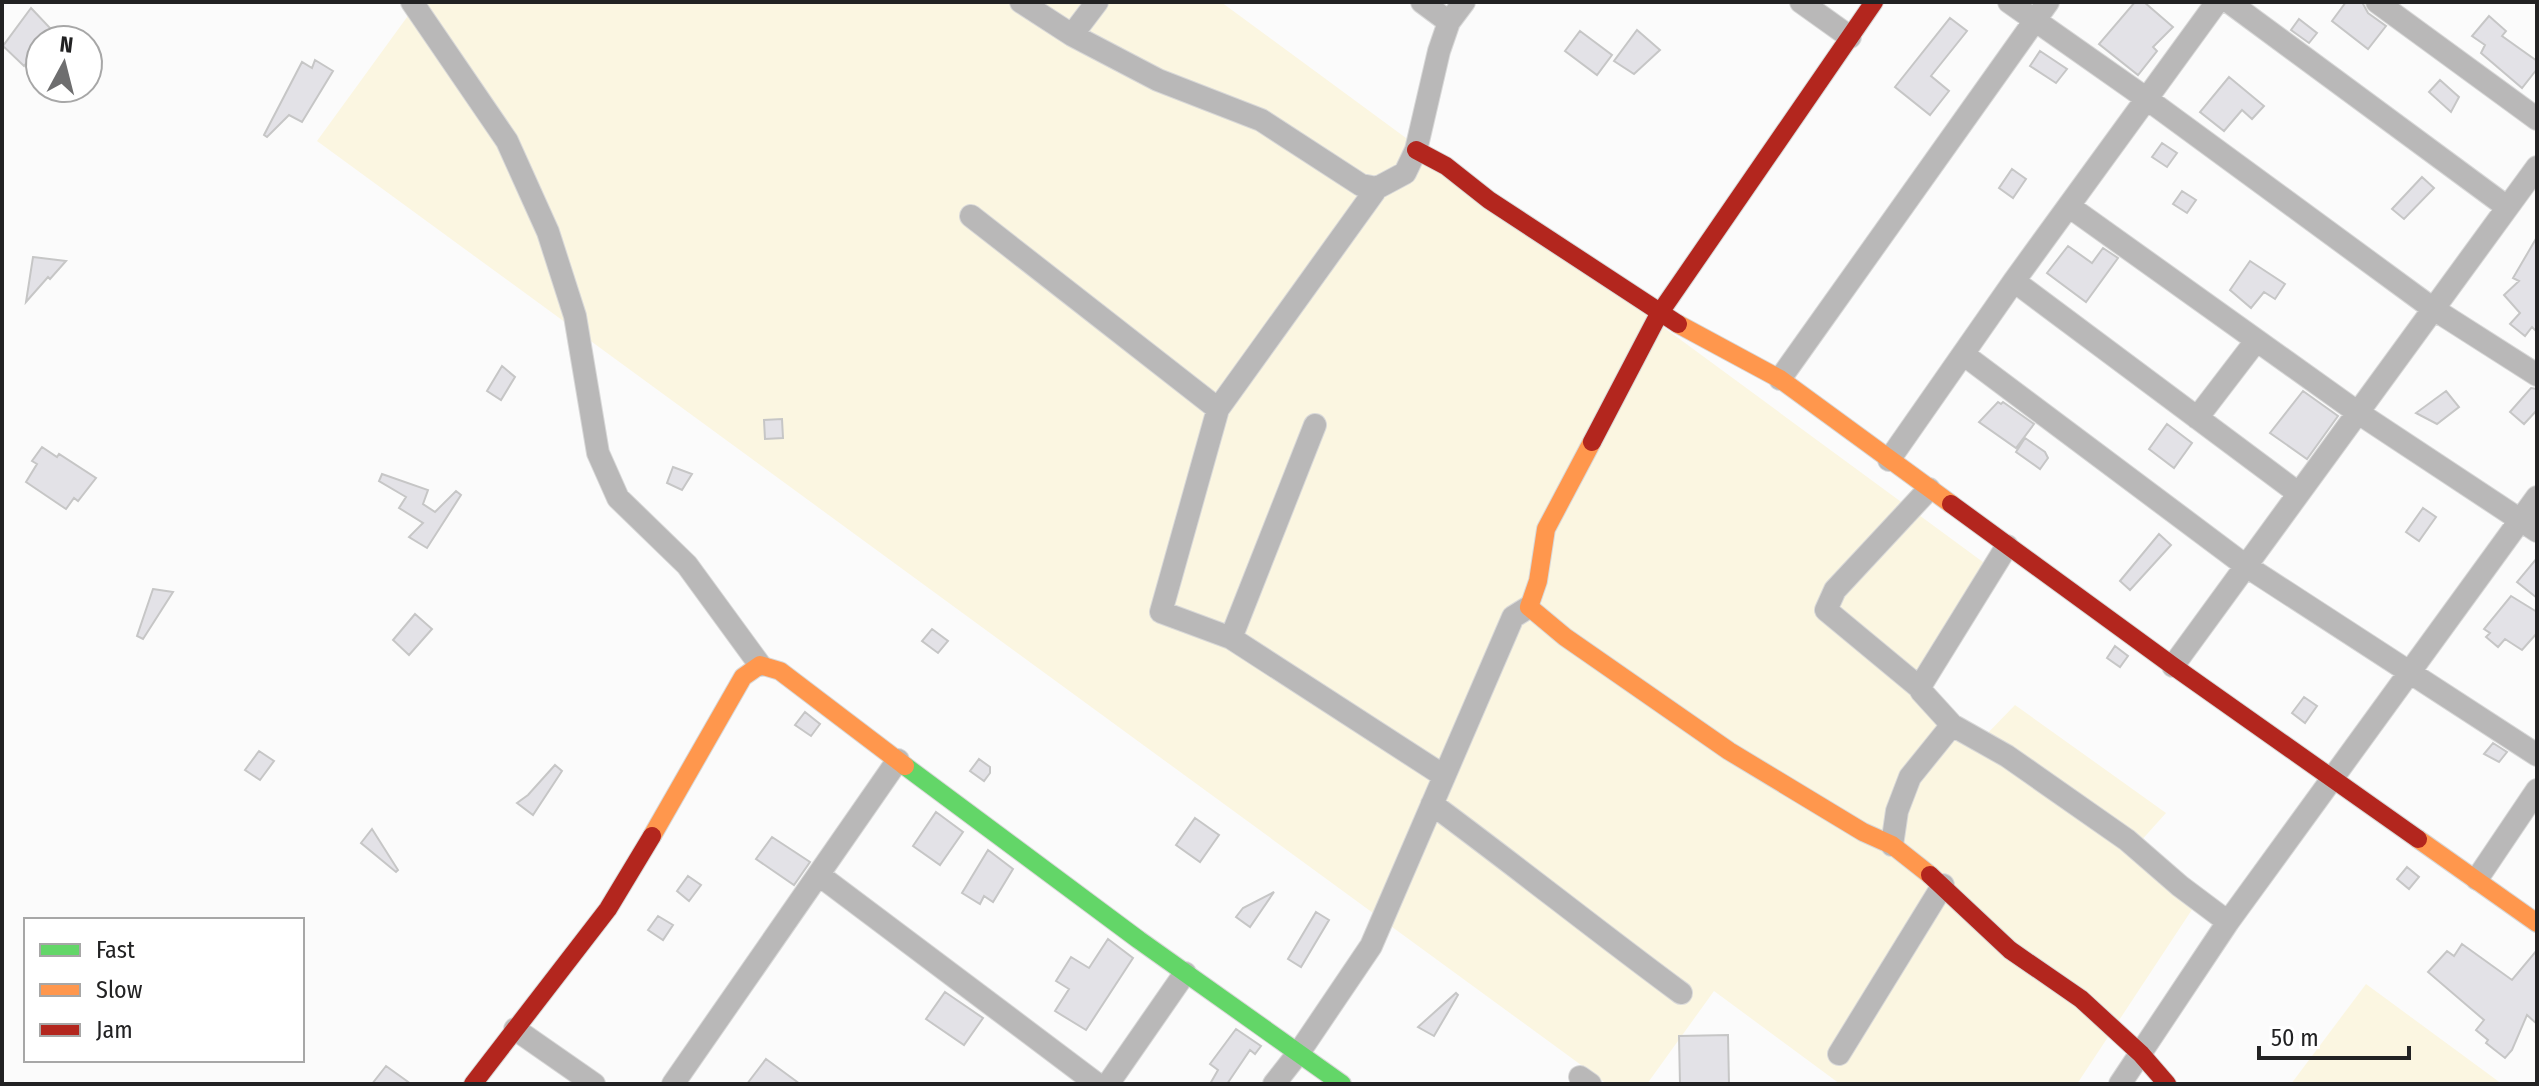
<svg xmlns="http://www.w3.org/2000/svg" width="2539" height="1086" font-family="'Fira Sans Condensed',sans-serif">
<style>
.sand{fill:#fbf6e1}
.building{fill:#e3e2e7;stroke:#c6c6c6;stroke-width:2}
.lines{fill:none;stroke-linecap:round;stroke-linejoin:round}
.street-casing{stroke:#d8d8d8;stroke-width:24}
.fast-casing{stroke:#d8d8d8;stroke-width:20}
.slow-casing{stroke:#d8d8d8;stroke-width:20}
.jam-casing{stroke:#d8d8d8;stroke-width:20}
.street{stroke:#b9b8b8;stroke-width:22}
.fast{stroke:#63d668;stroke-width:18}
.slow{stroke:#ff974d;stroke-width:18}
.jam{stroke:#b3261e;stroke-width:18}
</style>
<rect width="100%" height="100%" fill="#fbfbfb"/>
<path class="sand" d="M418,2h803l766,563 -81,124 76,50 33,-34 151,108 -36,40 67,49 -120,182h-237l-126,-93 -67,93h-40l-1290,-943z
M2366,984l136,100h-211z"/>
<path class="building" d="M2135,2h9l29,25 -20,20 4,4 -19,24 -39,-31z
M2346,2h16l6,11 18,13 -18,23 -36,-28z
M31,8l20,21 -8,11h-3v5l-16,21 -21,-20z
M2489,16l17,15 -4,5 35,25v8l-15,19 -41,-35 4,-8 -13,-9z
M1950,18l17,13 -36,45 18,15 -19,24 -35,-28z
M2299,19l18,14 -8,10 -18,-13z
M1637,30l23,20 -26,24 -20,-13z
M1580,31l32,24 -15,20 -32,-24z
M2040,51l27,18 -11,14 -26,-17z
M315,60l18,11 -31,51 -13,-7 -22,22 -3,-2 38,-73 10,6z
M2229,77l35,29 -12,13 -10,-9 -18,21 -24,-19z
M2440,80l19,17 -8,15 -22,-20z
M2162,143l15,10 -10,14 -15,-10z
M2012,169l14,10 -13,19 -14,-10z
M2422,177l12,11 -30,31 -12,-10z
M2182,191l14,9 -9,13 -14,-9z
M2537,237v95l-5,-5 -7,9 -15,-12 10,-11 -16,-18 15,-14 -6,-3z
M2068,246l24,17 11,-15 15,10 -32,44 -39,-29z
M33,257l33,4 -16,18 -2,-2 -22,25z
M2250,261l35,23 -10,15 -11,-7 -13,16 -21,-18z
M502,366l13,11 -14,23 -14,-9z
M2531,388l6,1v21l-13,14 -14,-12z
M2303,391l35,25 -31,43 -37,-26z
M2446,391l13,16 -22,17 -21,-11z
M1998,402l3,2 2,-2 31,22 -18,24 -37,-26z
M782,419l1,19 -18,1 -1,-19z
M2167,424l25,19 -18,25 -25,-19z
M2025,438l20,14 3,6 -8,11 -24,-17z
M42,447l15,10 2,-3 37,24 -18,23 -4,-3 -8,11 -40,-27 11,-18 -5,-3z
M673,467l19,7 -10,16 -15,-7z
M382,474l46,16 -5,14 12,8 21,-21 5,4 -34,53 -18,-11 14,-14 -24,-15 7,-11 -27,-16z
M2423,508l13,9 -17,24 -13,-9z
M2159,534l12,11 -41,45 -10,-9z
M2537,558v40l-20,-16z
M153,589l20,3 -30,47 -6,-3z
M2511,596l26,16v21l-15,17 -17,-11 -7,8 -12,-10 4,-4 -6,-4z
M415,614l17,15 -23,26 -16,-15z
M932,629l16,12 -10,12 -16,-12z
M2115,646l13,10 -8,11 -13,-9z
M2304,697l13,9 -12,17 -13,-10z
M805,712l15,12 -9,12 -16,-11z
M2493,743l14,9 -8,10 -15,-8z
M259,751l15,10 -14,19 -15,-10z
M979,759l11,8v6l-6,8 -14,-10z
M555,765l7,6 -29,44 -16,-12 11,-8z
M936,812l27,20 -23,33 -27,-19z
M1195,818l24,17 -19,27 -24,-17z
M372,829l26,41 -2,2 -35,-29z
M772,837l38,25 -16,23 -38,-26z
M988,850l25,19 -20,33 -9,-6 -4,8 -18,-11z
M2407,867l12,10 -10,12 -12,-10z
M688,876l13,9 -12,16 -12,-10z
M1274,892l-24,35 -14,-10 7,-9z
M1316,912l13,8 -28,47 -13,-8z
M658,916l15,9 -10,15 -15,-10z
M1108,939l25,19 -47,72 -31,-19 14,-22 -13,-8 15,-24 18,11z
M2462,944l50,36 25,-30v74l-10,-9 -15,35 -7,8 -19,-15 2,-3 -12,-10 8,-10 -56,-48 19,-21 7,5z
M945,992l38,26 -19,27 -38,-26z
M1456,993l2,2 -24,41 -16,-9z
M1236,1029l25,17 -6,8 -5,-4 -23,34h-17l8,-14 -8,-6z
M1728,1035l1,49h-49l-1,-48z
M766,1059l34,25h-53z
M386,1066l25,18h-39z"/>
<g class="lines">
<g class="street-casing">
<path id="street" d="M412,2l95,139 41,91 27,84 23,137 20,45 69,67 73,100
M1021,2l51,33 86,45 103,40 100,65 16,3 28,-15 11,-23 23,-99 10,-29 15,-20
M1422,2l27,20
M1801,2l49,35
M2009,2l138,97 285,209 105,67
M2229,2l278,205
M2377,2l160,117
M1072,35l25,-33
M1377,188l-159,221 -57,203 70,26 213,138
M2070,207l287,205 180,119
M971,216l247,193
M2014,281l284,212
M1963,354l283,212 291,189
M1780,379l268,-377
M2197,418l59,-77
M1889,460l125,-179 203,-279
M1231,638l84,-213
M2173,666l364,-499
M1920,688l-94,-78 9,-20 94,-101
M1952,725l-31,-34v-6l86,-139
M1432,804c84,62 165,127 249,189
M1892,845l5,-34 13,-34 42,-52 55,31 120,84 53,46 48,36
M819,875l278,209
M2477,879l60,-89
M515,1029l79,55
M1839,1054l104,-169
M1580,1077l10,7
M673,1084l225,-324
M1108,1084l77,-111
M1274,1084l26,-33 71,-105 142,-329 16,-10
M2120,1084l108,-162 309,-425"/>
</g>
<g class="fast-casing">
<path id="fast" d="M905,766l234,174 203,144"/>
</g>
<g class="slow-casing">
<path id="slow" d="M1678,324l102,55 171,125
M1592,442l-46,87 -8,52 -9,26 36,30 164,114 134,81 29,13 38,30
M652,836l91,-159 17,-12 20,6 125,95
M2418,839l119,84"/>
</g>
<g class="jam-casing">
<path id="jam" d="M1416,150l30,16 43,34 189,124
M1592,442l67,-128 215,-312
M1951,504l222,162 245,173
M1930,875l80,75 71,49 60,55 26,30
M473,1084l135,-175 44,-73"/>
</g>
<use href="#street" class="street"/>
<use href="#fast" class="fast"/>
<use href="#slow" class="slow"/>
<use href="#jam" class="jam"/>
</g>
<rect width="2539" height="1086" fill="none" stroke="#222223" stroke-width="8"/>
<rect x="24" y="918" width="280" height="144" fill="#ffffff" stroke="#a7a7a7" stroke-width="2"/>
<rect x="40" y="944" width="40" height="12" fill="#63d668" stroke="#a7a7a7" stroke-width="2"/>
<text x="96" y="958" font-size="24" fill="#222223">Fast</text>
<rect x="40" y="984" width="40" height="12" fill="#ff974d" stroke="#a7a7a7" stroke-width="2"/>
<text x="96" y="998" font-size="24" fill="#222223">Slow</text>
<rect x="40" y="1024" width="40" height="12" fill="#b3261e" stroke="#a7a7a7" stroke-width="2"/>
<text x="96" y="1038" font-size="24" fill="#222223">Jam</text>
<g transform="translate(64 64) rotate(7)"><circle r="38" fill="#ffffff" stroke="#a7a7a7" stroke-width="2"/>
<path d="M0-6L14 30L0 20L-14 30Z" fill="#6e6e6f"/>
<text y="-12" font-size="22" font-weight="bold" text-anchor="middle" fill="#222223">N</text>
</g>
<path d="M2259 1046v12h150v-12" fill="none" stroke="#222223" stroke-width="4"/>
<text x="2271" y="1046" font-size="24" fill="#222223" stroke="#ffffff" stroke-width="6" paint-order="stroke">50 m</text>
</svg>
